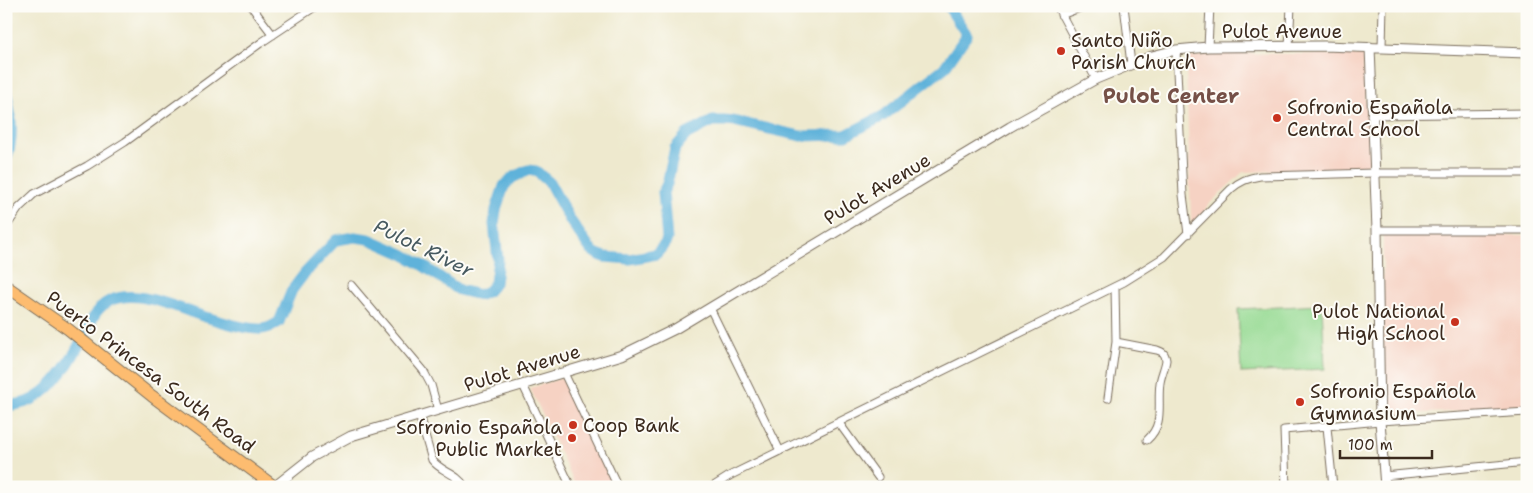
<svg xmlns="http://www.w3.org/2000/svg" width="1533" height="493" font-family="'Shantell Sans',sans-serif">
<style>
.built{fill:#f6d2c3}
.green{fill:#96da93;stroke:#688258}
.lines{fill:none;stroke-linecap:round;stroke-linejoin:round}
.river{stroke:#5eb2da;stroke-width:11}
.minor-casing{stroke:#7a6d5c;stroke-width:9}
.tertiary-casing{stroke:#7a6d5c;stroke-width:11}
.primary-casing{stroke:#7a6d5c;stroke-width:13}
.minor{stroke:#fff;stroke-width:7}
.tertiary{stroke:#fff;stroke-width:9}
.primary{stroke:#fdbc6f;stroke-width:11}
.poi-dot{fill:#c8321e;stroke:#fdfcf7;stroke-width:2}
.labels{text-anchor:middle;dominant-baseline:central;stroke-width:4;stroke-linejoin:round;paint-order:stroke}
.street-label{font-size:19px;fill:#3b2a1e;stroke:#fdfcf7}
.poi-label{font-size:19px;fill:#3b2a1e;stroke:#fdfcf7;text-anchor:start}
.water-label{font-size:20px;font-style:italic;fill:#475a60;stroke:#fdfcf7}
.quarter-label{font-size:21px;font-weight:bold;fill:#755047;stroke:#fdfcf7}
</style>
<rect width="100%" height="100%" fill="#fdfcf7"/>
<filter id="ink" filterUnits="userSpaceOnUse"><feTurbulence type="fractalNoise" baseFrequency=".02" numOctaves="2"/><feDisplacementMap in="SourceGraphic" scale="10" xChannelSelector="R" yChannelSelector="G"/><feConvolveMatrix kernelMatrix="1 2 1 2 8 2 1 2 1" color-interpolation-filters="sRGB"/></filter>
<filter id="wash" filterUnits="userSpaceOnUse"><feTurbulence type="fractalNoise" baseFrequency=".0096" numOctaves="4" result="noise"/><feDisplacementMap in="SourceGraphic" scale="20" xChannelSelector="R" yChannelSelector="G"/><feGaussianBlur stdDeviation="1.12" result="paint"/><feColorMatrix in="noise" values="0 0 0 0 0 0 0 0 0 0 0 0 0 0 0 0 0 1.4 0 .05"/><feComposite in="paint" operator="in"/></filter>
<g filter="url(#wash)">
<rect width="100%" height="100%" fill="#eee9ce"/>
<path class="built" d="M1213,53l150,2 7,114 -127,3 -35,33 -14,21 -3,-5 -5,-153 1,-10z
M1383,235h144v173l-144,7z
M562,378l52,109h-38l-46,-99z"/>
<path class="green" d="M1322,305l3,64 -84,4 -3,-64z"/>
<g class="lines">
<path class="river" d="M6,91c5,22 9,46 0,68
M6,406c9,-1 19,-2 27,-7 30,-16 47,-56 62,-85 25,-37 82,-5 114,4 13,4 36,11 49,11 8,1 14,-3 21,-7l13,-32 13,-17 31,-33 19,-3 14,2 34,15 19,11 37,25 21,5 8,-4 7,-8 3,-23 -4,-36 2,-14 8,-24 8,-8 16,-8 8,1 13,11 21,38 21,30 6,4 8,3 25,2 26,-5 9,-10 2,-5 -4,-47 4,-8 8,-36 12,-14 26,-13h20l68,15 45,-1 37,-19 61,-48 23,-33 -19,-29"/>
</g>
</g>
<g filter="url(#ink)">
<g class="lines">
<g class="minor-casing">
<path id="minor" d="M251,6l22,29
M1057,6l39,73
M1124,6l7,58
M1061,15l24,-9
M1208,47l2,-41
M1289,47l2,-41
M1382,47l1,-41
M1176,50l7,145 5,39
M1371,115l156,-2
M6,227l13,-19 15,-14 53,-28 38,-24 137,-100 54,-36
M1377,230h150
M351,285l72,85 8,15 7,25
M710,308l70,143
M1116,342l41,8c6,2 8,3 9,10 -1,8 -5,15 -6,23 -3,22 5,41 -13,57
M564,373l54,114
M523,385l48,102
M1108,398l8,-56 -1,-55
M419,415l13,45c9,12 25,13 33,27
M839,423l39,54
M1327,427l6,60
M1384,476l143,-14
M712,487l19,-12 393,-193 40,-25 67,-68c9,-8 17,-11 29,-13l114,-3h153
M1286,487l-2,-57 96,-9 147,-9"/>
</g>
<g class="tertiary-casing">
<path id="tertiary" d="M1370,47l7,183 3,191 5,66
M274,487l38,-30 39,-21 271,-81 53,-26 335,-202 86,-48 56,-23 24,-6 32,-3 116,-1 203,7"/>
</g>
<g class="primary-casing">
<path id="primary" d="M6,286l62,43 84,67 123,91"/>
</g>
<use href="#minor" class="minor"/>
<use href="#tertiary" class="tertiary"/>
<use href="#primary" class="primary"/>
</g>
</g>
<g class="poi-dot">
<circle cx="1061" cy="51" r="5"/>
<circle cx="1277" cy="118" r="5"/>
<circle cx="1455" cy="322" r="5"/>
<circle cx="1300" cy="402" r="5"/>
<circle cx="573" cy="425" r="5"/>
<circle cx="572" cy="438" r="5"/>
</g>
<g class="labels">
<g class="street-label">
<text x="1282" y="31">Pulot Avenue</text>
<text transform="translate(877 189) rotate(-31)">Pulot Avenue</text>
<text transform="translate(522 368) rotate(-17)">Pulot Avenue</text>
<text transform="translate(151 372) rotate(37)">Puerto Princesa South Road</text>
</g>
<g class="poi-label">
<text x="1071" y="40">Santo Niño<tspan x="1071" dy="22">Parish Church</tspan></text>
<text x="1287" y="107">Sofronio Española<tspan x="1287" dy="22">Central School</tspan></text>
<text x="1445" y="311" text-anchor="end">Pulot National<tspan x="1445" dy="22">High School</tspan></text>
<text x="1310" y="391">Sofronio Española<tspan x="1310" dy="22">Gymnasium</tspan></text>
<text x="583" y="425">Coop Bank</text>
<text x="562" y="427" text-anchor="end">Sofronio Española<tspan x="562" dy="22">Public Market</tspan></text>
</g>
<g class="water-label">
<text transform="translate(424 248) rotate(26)">Pulot River</text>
</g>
<g class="quarter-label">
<text x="1171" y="96">Pulot Center</text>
</g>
</g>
<rect width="1533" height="493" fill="none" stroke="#fdfcf7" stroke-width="25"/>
<path d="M1340 450v8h92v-8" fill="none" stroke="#3b2a1e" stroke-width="2.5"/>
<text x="1348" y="450" font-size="15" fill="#3b2a1e" stroke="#fdfcf7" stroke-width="4" paint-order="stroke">100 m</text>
</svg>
